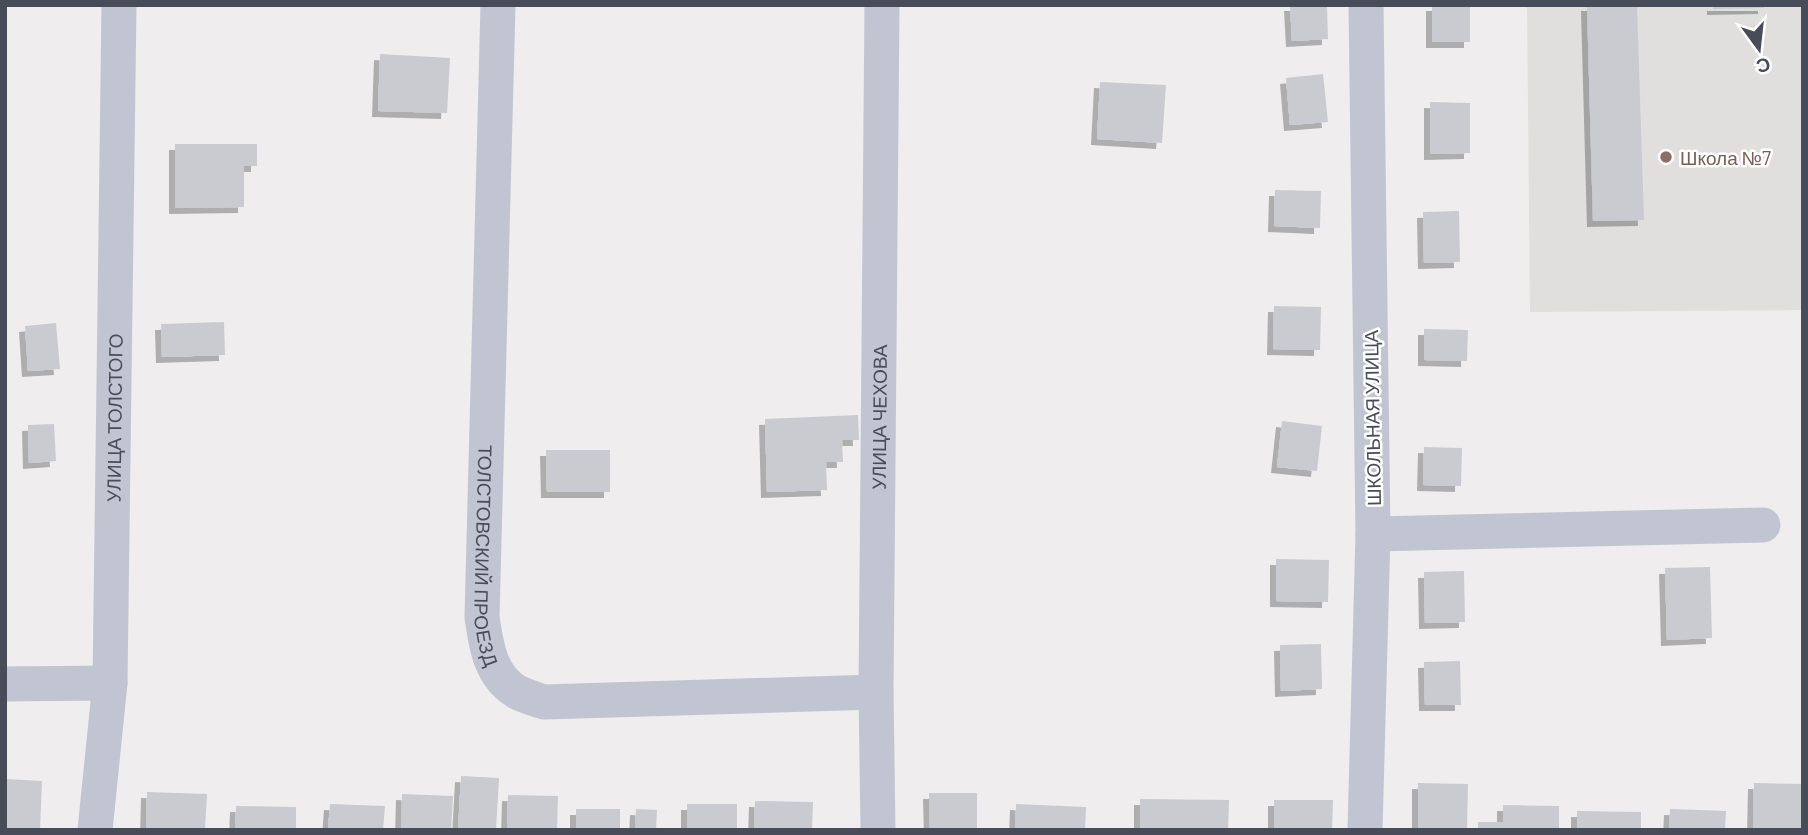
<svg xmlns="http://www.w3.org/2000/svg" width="1808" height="835" font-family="Barlow,sans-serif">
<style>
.education{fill:#e0dfde}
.building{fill:#cacbd1;filter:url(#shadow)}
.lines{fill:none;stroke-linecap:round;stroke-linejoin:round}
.street{stroke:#c1c5d1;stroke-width:35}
.education-dot{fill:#8d6e63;stroke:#fff;stroke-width:2.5}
.labels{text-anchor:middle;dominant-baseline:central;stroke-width:5;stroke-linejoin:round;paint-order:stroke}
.education-label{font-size:19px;fill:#785e54;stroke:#fff;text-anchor:start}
.street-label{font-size:19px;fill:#474c58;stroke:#fff}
</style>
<defs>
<filter id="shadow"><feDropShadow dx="-6" dy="6" stdDeviation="0" flood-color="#0004"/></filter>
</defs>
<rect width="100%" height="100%" fill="#efeded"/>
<path class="education" d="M1527,5h276v305l-273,2z"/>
<path class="building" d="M1290,5h37l1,34 -36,2z
M1432,5h38v37h-38z
M1587,5h50l7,215 -51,1z
M1713,5h51v3l-51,1z
M380,54l70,4 -3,55 -69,-2z
M1323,74l5,48 -38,3 -4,-47z
M1100,82l66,3 -4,58 -65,-4z
M1430,102l40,1v50l-40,1z
M175,144h82v22h-13v41l-69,1z
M1275,190l46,1 -1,37 -46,-2z
M1459,211l1,51 -36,1 -1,-51z
M1274,306l47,1 -1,43 -47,-1z
M224,322l1,33 -63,2 -1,-33z
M56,323l4,46 -32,2 -3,-45z
M1424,329l44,1 -1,31 -43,-1z
M858,415l1,25h-17l1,22h-17l1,28 -60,2 -2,-73z
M1282,421l40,5 -5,45 -40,-4z
M54,424l2,37 -27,2 -1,-38z
M1424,447l38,1 -1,38 -38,-1z
M546,450h64v42h-63z
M1276,559l53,1 -1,42 -52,-1z
M1710,567l2,71 -45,2 -2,-72z
M1464,571l1,51 -40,1 -1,-51z
M1321,644l1,45 -41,2 -1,-46z
M1460,661l1,44h-36l-1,-43z
M461,776l38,2 -3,52h-38z
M5,779l37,2 -2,49h-35z
M1418,783l50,1 -1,46h-49z
M1754,783l49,1v46h-50z
M147,792l60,2 -2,36h-59z
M929,793h48v37h-47z
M402,794l51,2 -2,34h-50z
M508,795l50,1 -1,34h-50z
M1140,799l89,1 -1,30h-88z
M1274,800h59l-1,30h-58z
M755,801l58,1 -1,28h-58z
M330,804l55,2 -2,24h-55z
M687,804h50v26h-50z
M1016,804l70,3 -1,23h-70z
M1503,805l56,1v24h-81v-8h25z
M236,806l60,1v23h-61z
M576,809h44v21h-44z
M636,809l21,1 -1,20h-21z
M1670,809l56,2 -1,19h-56z
M1577,811l64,1v18h-64z"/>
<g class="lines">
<g class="street">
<path id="s1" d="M498,5l-16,612c4,28 8,59 35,75 8,4 18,7 27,10l332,-10"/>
<path d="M1373,534l390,-9"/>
<path d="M5,684l105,-1"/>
<path id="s2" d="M95,830l15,-147 9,-678"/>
<path id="s3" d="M878,830l-2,-138 6,-687"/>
<path d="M1365,830l8,-296 -7,-529"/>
</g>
</g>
<circle class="education-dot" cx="1666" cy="157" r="7"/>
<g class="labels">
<g class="education-label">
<text x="1680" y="157">Школа №7</text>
</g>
<g class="street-label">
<text stroke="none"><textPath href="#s2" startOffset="413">УЛИЦА ТОЛСТОГО</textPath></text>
<text stroke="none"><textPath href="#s3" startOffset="413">УЛИЦА ЧЕХОВА</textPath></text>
<text transform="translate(1372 418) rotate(-91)">ШКОЛЬНАЯ УЛИЦА</text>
<text stroke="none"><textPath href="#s1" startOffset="551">ТОЛСТОВСКИЙ ПРОЕЗД</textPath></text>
</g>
</g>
<rect width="1808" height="835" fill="none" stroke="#474c58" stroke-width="14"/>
<g transform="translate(1759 49) rotate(165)" stroke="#ffffff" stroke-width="5" paint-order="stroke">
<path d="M0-5L12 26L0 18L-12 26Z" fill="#474c58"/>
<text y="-10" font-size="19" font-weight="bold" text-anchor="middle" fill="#474c58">С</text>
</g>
</svg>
